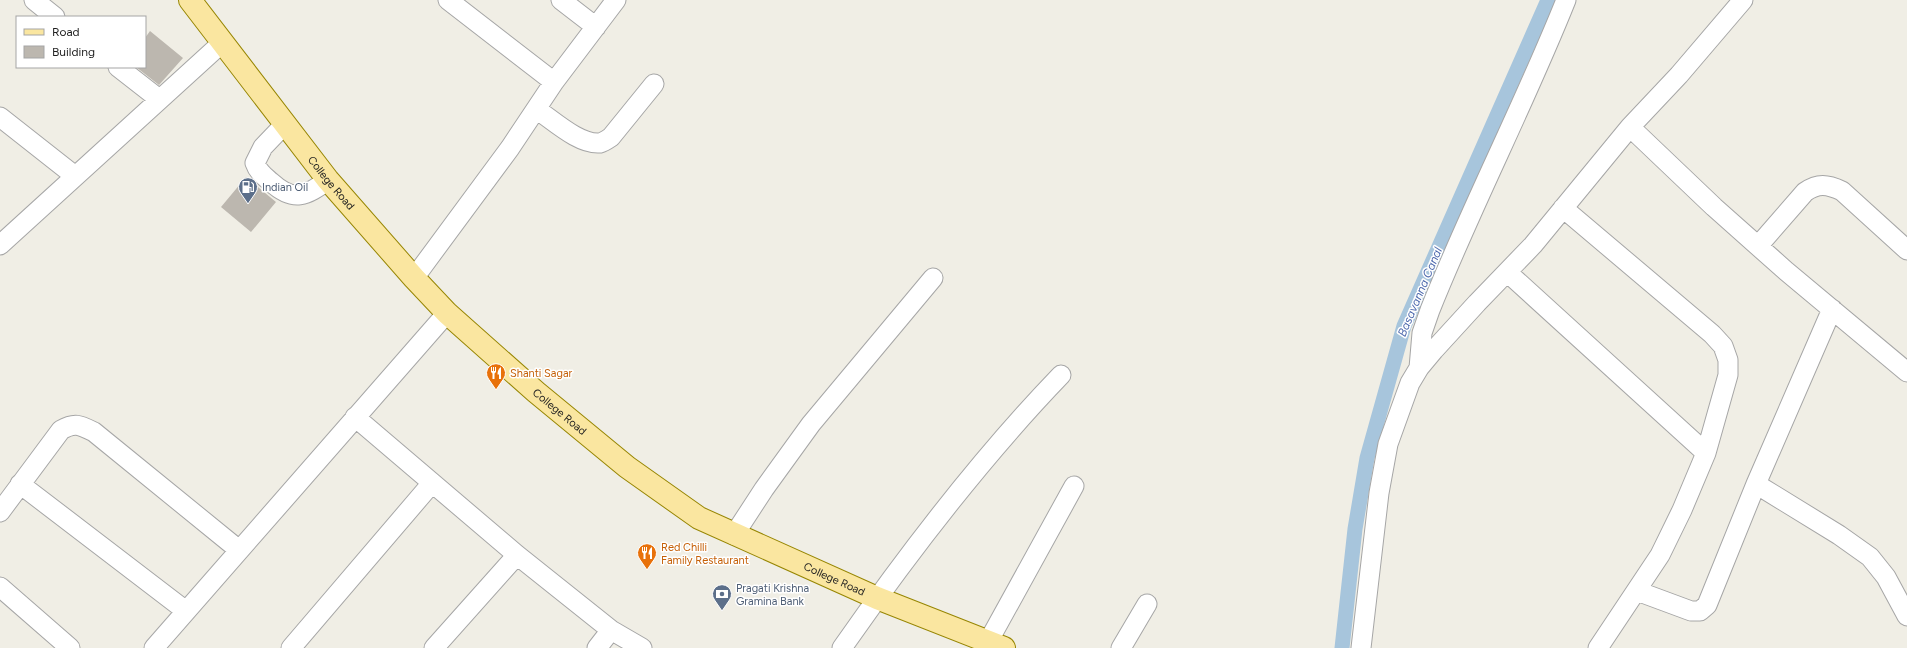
<svg xmlns="http://www.w3.org/2000/svg" width="1907" height="648" font-family="Figtree,sans-serif">
<style>
.lines{fill:none;stroke-linecap:round;stroke-linejoin:round}
.canal{stroke:#a7c5dc;stroke-width:15}
.building{fill:#bcb7af}
.minor-casing{stroke:#a6a6a6;stroke-width:21}
.major-casing{stroke:#978603;stroke-width:24}
.minor{stroke:#fff;stroke-width:19}
.major{stroke:#fae6a0;stroke-width:22}
.labels{text-anchor:middle;dominant-baseline:central;stroke-width:3;stroke-linejoin:round;paint-order:stroke}
.street-label{font-size:11px;fill:#1f1f1f;stroke:#fff}
.service-label{font-size:11px;fill:#4e5e75;stroke:#fff;text-anchor:start}
.food-label{font-size:11px;fill:#c56008;stroke:#fff;text-anchor:start}
.water-label{font-size:12px;font-style:italic;fill:#4d69ad;stroke:#fff}
</style>
<rect width="100%" height="100%" fill="#f0eee5"/>
<g class="lines">
<path class="canal" d="M1342,648l13,-119 12,-71 37,-132 144,-326"/>
</g>
<path class="building" d="M150,31l33,27 -24,27 -23,-18h9v-29z
M246,177l30,25 -25,30 -30,-25z"/>
<g class="lines">
<g class="minor-casing">
<path id="minor" d="M34,0l21,17
M448,0l106,82
M561,0l35,27
M118,67l41,32
M536,109c17,11 43,36 64,34 4,-1 8,-4 11,-6l43,-53
M0,117l75,59
M285,124l-22,23 -8,16c3,9 9,13 16,19 23,21 35,14 57,-2
M1630,127l84,80 72,64 121,101
M1563,208l149,126 11,12 5,14v15l-22,78 -24,57 -22,45 -62,93
M0,245l223,-203
M1758,246l47,-54c13,-9 22,-8 37,-1l65,59
M1507,272l199,181
M414,278l96,-130 44,-66 62,-82
M1419,368l3,-35 8,-23c42,-105 94,-205 136,-310
M355,417l162,138 94,75 31,18
M20,484l166,127
M1756,484l83,51 31,22 16,20 21,39
M0,512l61,-82c14,-8 19,-5 33,2l145,118
M734,535l30,-46 47,-65 122,-146
M0,587l70,61
M1637,591l54,20h9l7,-6 49,-121 76,-175
M988,642l86,-156
M154,648l293,-335
M291,648l141,-165
M434,648l83,-93
M597,648l14,-18
M842,648c67,-96 138,-189 219,-273
M1121,648l26,-44
M1361,648l18,-155 9,-49 22,-61 9,-15 15,-18 43,-47 56,-58 97,-118 49,-52 64,-75"/>
</g>
<g class="major-casing">
<g id="major">
<path id="s1" d="M190,0l138,180 86,98 33,35 89,79 91,75 72,51 178,80 127,50"/>
</g>
</g>
<use href="#minor" class="minor"/>
<use href="#major" class="major"/>
</g>
<defs>
<g id="fuel-pin" transform="scale(1)"><path d="M0 17L-7.5 6A9.5 9.5 0 1 1 7.5 6Z" fill="#5c6f8a" stroke="#fff"/><path d="M-5.5-6h7V0h2V4h1.3V-2.5L3-4.5l.8-.8L6-3V5H2.5V1h-1V6h-7ZM-4.2-4.7v3.2H.2V-4.7Z" fill="#fff"/></g>
<g id="restaurant-pin" transform="scale(1)"><path d="M0 17L-7.5 6A9.5 9.5 0 1 1 7.5 6Z" fill="#e8710a" stroke="#fff"/><path d="M-5-6h1v4h1v-4h1v4h1v-4h1v5L-1.5 .5V6h-2V.5L-5-1ZM5-6V6H3V1.5H1.5Q1.5-4 5-6Z" fill="#fff"/></g>
<g id="bank-pin" transform="scale(1)"><path d="M0 17L-7.5 6A9.5 9.5 0 1 1 7.5 6Z" fill="#5c6f8a" stroke="#fff"/><path d="M-6-4H6V4H-6ZM0-2.3a2.3 2.3 0 1 0 0 4.6a2.3 2.3 0 1 0 0-4.6Z" fill="#fff"/></g>
</defs>
<g fill-rule="evenodd">
<use href="#fuel-pin" x="248" y="187"/>
<use href="#restaurant-pin" x="496" y="373"/>
<use href="#restaurant-pin" x="647" y="553"/>
<use href="#bank-pin" x="722" y="594"/>
</g>
<g class="labels">
<g class="street-label">
<text stroke="none"><textPath href="#s1" startOffset="231">College Road</textPath></text>
<text stroke="none"><textPath href="#s1" startOffset="555">College Road</textPath></text>
<text stroke="none"><textPath href="#s1" startOffset="879">College Road</textPath></text>
</g>
<g class="service-label">
<text x="262" y="187">Indian Oil</text>
<text x="736" y="588">Pragati Krishna<tspan x="736" dy="13">Gramina Bank</tspan></text>
</g>
<g class="food-label">
<text x="510" y="373">Shanti Sagar</text>
<text x="661" y="547">Red Chilli<tspan x="661" dy="13">Family Restaurant</tspan></text>
</g>
<g class="water-label">
<text transform="translate(1420 292) rotate(-67)">Basavanna Canal</text>
</g>
</g>
<rect x="16" y="16" width="130" height="52" fill="#ffffff" stroke="#a5a5a5"/>
<rect x="24" y="29" width="20" height="6" fill="#fae6a0" stroke="#a5a5a5"/>
<text x="52" y="36" font-size="12" fill="#1f1f1f">Road</text>
<rect x="24" y="46" width="20" height="12" fill="#bcb7af" stroke="#a5a5a5"/>
<text x="52" y="56" font-size="12" fill="#1f1f1f">Building</text>
</svg>
